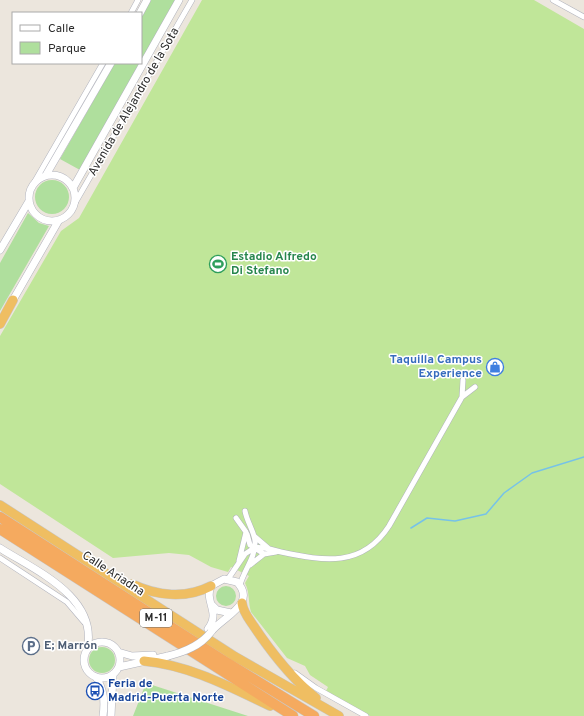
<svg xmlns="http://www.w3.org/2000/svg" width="584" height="716" font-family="Overpass,sans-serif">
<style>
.green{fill:#afdf9d}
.pitch{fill:#c0e699}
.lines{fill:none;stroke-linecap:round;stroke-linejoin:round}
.stream{stroke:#76c2e8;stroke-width:1.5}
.minor-casing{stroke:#b1b3bd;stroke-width:6}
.tertiary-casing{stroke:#b1b3bd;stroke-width:8}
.secondary-casing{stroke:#b1b3bd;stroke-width:8}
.trunk-casing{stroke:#c8c8c8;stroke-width:10}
.motorway-casing{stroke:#c8c8c8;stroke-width:11}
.minor{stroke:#fff;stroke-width:5}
.tertiary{stroke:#fff;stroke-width:7}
.secondary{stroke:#fff;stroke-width:7}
.trunk{stroke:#efbe62;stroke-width:9}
.motorway{stroke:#f5aa5f;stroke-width:10}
.tertiary-bridge-casing{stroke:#b1b3bd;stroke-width:8;stroke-linecap:butt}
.tertiary-bridge{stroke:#fff;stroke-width:7}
.labels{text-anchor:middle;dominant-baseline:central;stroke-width:3;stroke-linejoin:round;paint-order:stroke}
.shield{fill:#fff;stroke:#6b6b6b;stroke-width:1}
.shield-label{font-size:11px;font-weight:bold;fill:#2b2b2b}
.street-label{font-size:12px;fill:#2b2b2b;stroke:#fff}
.leisure-label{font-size:12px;font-weight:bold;fill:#27864d;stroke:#fff;text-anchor:start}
.shop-label{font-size:12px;font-weight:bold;fill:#366cbe;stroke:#fff;text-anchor:end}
.service-label{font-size:12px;font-weight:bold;fill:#4e5e75;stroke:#fff;text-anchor:start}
.transit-label{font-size:12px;font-weight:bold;fill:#164399;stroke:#fff;text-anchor:start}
</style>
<rect width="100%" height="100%" fill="#ece6dd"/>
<path class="green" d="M151,0h24l-34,61v-44z
M115,63h25l-60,107 -20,-11z
M35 197a17 17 0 1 1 34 0a17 17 0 1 1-34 0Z
M28,213l11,10 10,3 -49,85v-48z
M216 596a10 10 0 1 1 20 0a10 10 0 1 1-20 0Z
M89 660a13 13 0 1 1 26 0a13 13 0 1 1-26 0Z
M146,683l102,33h-115z"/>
<path class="pitch" d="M202,0h332l50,29v687h-214l-44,-25 2,-4 -18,-12 -5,-9 -18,-8 -36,-46c-3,-10 -1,-19 -6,-29l4,-7 -18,-9 -3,5 -17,-5 -22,-12 -20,-2 -56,5 -113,-74v-148l61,-105 18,-13z"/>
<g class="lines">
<path class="stream" d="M411,528l16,-10 28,3 31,-7 18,-21 28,-20 52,-16"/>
<g class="minor-casing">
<path id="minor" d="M553,0l31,17
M131,13l7,-13
M35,181l68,-118
M75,203l117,-203
M462,397l1,-17
M236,518l10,14 -7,29
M247,534l3,11 14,9
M254,536l14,12
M0,558l67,44 17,20
M250,565l14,-11 12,-2
M228,579l17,-25 9,-6c9,-2 18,2 27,4 43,9 81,16 108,-26l73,-129 13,-10
M240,585c4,-15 16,-28 15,-44 -1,-10 -8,-19 -10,-30
M295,673l21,15 50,28"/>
</g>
<g class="tertiary-casing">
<path id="tertiary" d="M0,548c36,23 99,49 87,102
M212,605l5,5 14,3
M208,629c13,-17 -4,-27 3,-43l13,-7 13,3c21,22 -15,35 -26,50
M84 660a18 18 0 1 1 36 0a18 18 0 1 1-36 0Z
M118,652l14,4 21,-1
M119,667l49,-11
M96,677c8,13 9,24 7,39
M111,716l2,-41"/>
</g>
<g class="secondary-casing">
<path id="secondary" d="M140,13l7,-13
M29 198a23 23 0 1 1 46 0a23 23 0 1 1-46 0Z
M46,175l65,-112
M73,188l106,-188
M0,250l29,-49
M13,300l46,-80"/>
</g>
<g class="trunk-casing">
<path id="trunk" d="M0,324l13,-24
M0,505l234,151 105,60
M132,584c25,12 54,15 79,2
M242,603c1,9 7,16 11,22 18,27 38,53 63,73
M144,661c45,4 86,26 126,45"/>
</g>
<g class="motorway-casing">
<path id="motorway" d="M0,517l221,142 93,57
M0,529l293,187"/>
</g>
<use href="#minor" class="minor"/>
<use href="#tertiary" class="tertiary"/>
<use href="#secondary" class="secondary"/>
<use href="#trunk" class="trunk"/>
<use href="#motorway" class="motorway"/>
<g class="tertiary-bridge-casing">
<path id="tertiary-bridge" d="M168,656c17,-4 32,-10 43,-24"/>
</g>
<use href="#tertiary-bridge" class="tertiary-bridge"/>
</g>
<defs>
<g id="stadium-ring" transform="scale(0.9)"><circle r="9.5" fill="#fff" stroke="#2e9e5b" stroke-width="1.5"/><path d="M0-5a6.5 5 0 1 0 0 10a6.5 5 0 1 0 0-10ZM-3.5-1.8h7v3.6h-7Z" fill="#2e9e5b"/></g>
<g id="shop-ring" transform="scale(0.9)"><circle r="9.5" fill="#fff" stroke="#3f7fe0" stroke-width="1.5"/><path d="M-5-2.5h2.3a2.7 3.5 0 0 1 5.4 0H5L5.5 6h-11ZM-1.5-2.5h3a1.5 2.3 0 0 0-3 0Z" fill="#3f7fe0"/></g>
<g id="parking-ring" transform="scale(0.9)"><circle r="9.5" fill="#fff" stroke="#5c6f8a" stroke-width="1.5"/><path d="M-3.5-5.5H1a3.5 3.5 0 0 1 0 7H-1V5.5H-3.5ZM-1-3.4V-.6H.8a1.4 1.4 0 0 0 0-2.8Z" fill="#5c6f8a"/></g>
<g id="bus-ring" transform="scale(0.9)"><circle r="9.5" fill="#fff" stroke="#1a4fb4" stroke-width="1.5"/><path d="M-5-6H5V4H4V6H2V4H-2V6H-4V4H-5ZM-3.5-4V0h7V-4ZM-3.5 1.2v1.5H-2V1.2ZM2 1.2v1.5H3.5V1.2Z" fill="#1a4fb4"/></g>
</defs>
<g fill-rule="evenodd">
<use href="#stadium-ring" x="218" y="264"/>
<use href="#shop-ring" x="495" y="367"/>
<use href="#parking-ring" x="31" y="646"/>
<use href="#bus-ring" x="95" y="691"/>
</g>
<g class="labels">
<rect class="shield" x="140" y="609" width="32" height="18" rx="3"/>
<g class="shield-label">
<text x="156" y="618">M-11</text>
</g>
<g class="street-label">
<text transform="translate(134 102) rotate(-60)">Avenida de Alejandro de la Sota</text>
<text transform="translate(113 574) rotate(33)">Calle Ariadna</text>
</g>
<g class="leisure-label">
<text x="231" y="257">Estadio Alfredo<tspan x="231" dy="14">Di Stefano</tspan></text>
</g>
<g class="shop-label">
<text x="482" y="360">Taquilla Campus<tspan x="482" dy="14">Experience</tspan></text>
</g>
<g class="service-label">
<text x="44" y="646">E; Marrón</text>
</g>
<g class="transit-label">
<text x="108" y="684">Feria de<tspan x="108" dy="14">Madrid-Puerta Norte</tspan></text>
</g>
</g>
<rect x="12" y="12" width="130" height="52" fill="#ffffff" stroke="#aaaaaa"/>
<rect x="20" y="25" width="20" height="6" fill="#ffffff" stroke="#aaaaaa"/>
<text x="48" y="32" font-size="12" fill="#2b2b2b">Calle</text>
<rect x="20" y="42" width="20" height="12" fill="#afdf9d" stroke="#aaaaaa"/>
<text x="48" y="52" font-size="12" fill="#2b2b2b">Parque</text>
</svg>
